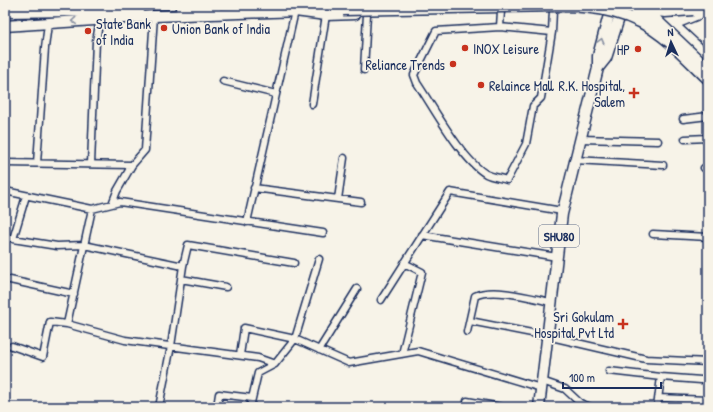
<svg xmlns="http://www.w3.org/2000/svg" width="713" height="412" font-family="'Patrick Hand',sans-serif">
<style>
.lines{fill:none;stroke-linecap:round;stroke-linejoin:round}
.street-casing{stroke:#1b2f5e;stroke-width:9}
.primary-casing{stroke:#1b2f5e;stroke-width:13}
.street{stroke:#f7f3e8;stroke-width:6}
.primary{stroke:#f7f3e8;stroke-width:10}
.primary-bridge-casing{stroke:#1b2f5e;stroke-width:13;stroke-linecap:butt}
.primary-bridge{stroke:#f7f3e8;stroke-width:10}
.oneway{stroke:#8991a3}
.poi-dot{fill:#c8321e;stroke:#f7f3e8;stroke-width:1.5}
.labels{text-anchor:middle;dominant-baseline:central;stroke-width:3.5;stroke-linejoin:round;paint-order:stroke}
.shield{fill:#f7f3e8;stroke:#5d6a87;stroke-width:1}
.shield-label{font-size:13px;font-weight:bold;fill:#1b2f5e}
.poi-label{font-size:14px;fill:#1b2f5e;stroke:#f7f3e8;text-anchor:start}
</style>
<rect width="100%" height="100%" fill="#f7f3e8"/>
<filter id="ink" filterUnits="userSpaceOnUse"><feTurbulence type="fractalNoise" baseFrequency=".025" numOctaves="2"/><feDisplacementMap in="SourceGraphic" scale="8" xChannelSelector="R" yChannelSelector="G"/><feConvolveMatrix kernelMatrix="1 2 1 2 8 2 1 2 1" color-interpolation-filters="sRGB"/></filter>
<g filter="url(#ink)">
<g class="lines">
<g class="street-casing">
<path id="street" d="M255,6v-1
M500,27l1,-16
M552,32l-52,-5 -64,4 -22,44 3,8c17,25 44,76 69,91 6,3 15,4 21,6l19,-36 7,-38 8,-8 11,-66 1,-22
M364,70l3,-56
M223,81l53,13
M312,104l14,-89
M683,119l25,-3
M580,139l78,2
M685,139l23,-1
M575,160l88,5
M5,163l127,2 13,-15 9,-134
M37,163l8,-115 3,-24
M91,164l5,-123 4,-22
M704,168l4,-1
M254,188l107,14
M5,191l87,18 28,-7 203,31
M26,196l-13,43 44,7 27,-1 99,21 -12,80 -12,61
M338,199l6,-41
M112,204l5,-13 15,-26
M92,209l-25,115 58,16 133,18 17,6
M247,222l48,-211
M653,234l55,3
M422,235l135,22
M183,266l5,-21 106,18
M181,279l45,8
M10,280l64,14
M381,300l69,-108 112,19
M470,321l77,15 99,23 62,3
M467,332l8,-36c17,-9 57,2 76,6
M12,346l31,11 7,-35 17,2
M319,350l38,-61
M402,354l20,-82 -18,-9
M240,355l4,-27 51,11 24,-80
M609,371l52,6 -4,30
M661,377l40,3
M542,381l23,8 15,14 10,4
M659,398l49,2
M467,401l34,6
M217,407l2,-13 33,4
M250,407l8,-34 17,-9 20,-25 54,24 69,-12 123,37"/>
</g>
<g class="primary-casing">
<path id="primary" d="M181,8l34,-1
M655,8l53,49
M295,11l31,4 29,-1
M5,12l134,-2
M5,26l149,-10 147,-5
M655,26l18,-2 35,-14
M598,68l8,-10 13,-40
M539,407l23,-193 36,-146v-12l11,-41"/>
</g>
<use href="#street" class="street"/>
<use href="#primary" class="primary"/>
<g class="primary-bridge-casing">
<path id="primary-bridge" d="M622,5l43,7 28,-2
M631,5l21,19
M343,10l215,-4c38,0 75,6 105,31 16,12 30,28 45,42
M649,13l59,56"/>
</g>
<use href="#primary-bridge" class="primary-bridge"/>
</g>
<defs><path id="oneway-chevron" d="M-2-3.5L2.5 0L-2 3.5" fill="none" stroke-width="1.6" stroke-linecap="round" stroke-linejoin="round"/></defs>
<g class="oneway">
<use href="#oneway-chevron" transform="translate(74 21) rotate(175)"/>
<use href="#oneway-chevron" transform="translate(601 41) rotate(-75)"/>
</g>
</g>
<g class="poi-dot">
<circle cx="164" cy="28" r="4"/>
<circle cx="88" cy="31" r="4"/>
<circle cx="465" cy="48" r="4"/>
<circle cx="638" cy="49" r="4"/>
<circle cx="453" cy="64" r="4"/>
<circle cx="481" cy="85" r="4"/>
<path d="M632 87h4v4h4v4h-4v4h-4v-4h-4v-4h4z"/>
<path d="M621 318h4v4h4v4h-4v4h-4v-4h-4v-4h4z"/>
</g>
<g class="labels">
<rect class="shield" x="539" y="225" width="40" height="22" rx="3"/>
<g class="shield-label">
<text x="559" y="236">SHU80</text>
</g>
<g class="poi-label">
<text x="96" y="23">State Bank<tspan x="96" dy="16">of India</tspan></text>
<text x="172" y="28">Union Bank of India</text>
<text x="473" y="48">INOX Leisure</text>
<text x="630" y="49" text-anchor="end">HP</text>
<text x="445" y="64" text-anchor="end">Reliance Trends</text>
<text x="489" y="85">Relaince Mall</text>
<text x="625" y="85" text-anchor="end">R.K. Hospital,<tspan x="625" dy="16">Salem</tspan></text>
<text x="614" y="316" text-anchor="end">Sri Gokulam<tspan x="614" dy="16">Hospital Pvt Ltd</tspan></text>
</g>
</g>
<rect width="713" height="412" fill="none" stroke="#f7f3e8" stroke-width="20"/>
<rect x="10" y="10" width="693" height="392" fill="none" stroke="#1b2f5e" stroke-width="1.5" filter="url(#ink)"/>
<g transform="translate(671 42) rotate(356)" stroke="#f7f3e8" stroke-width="3" paint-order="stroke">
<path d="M0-3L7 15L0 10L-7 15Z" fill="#1b2f5e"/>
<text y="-6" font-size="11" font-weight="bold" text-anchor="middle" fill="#1b2f5e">N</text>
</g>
<path d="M563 382v6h98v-6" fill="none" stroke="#1b2f5e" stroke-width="2"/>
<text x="569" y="382" font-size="12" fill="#1b2f5e" stroke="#f7f3e8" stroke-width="3" paint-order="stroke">100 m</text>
</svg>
